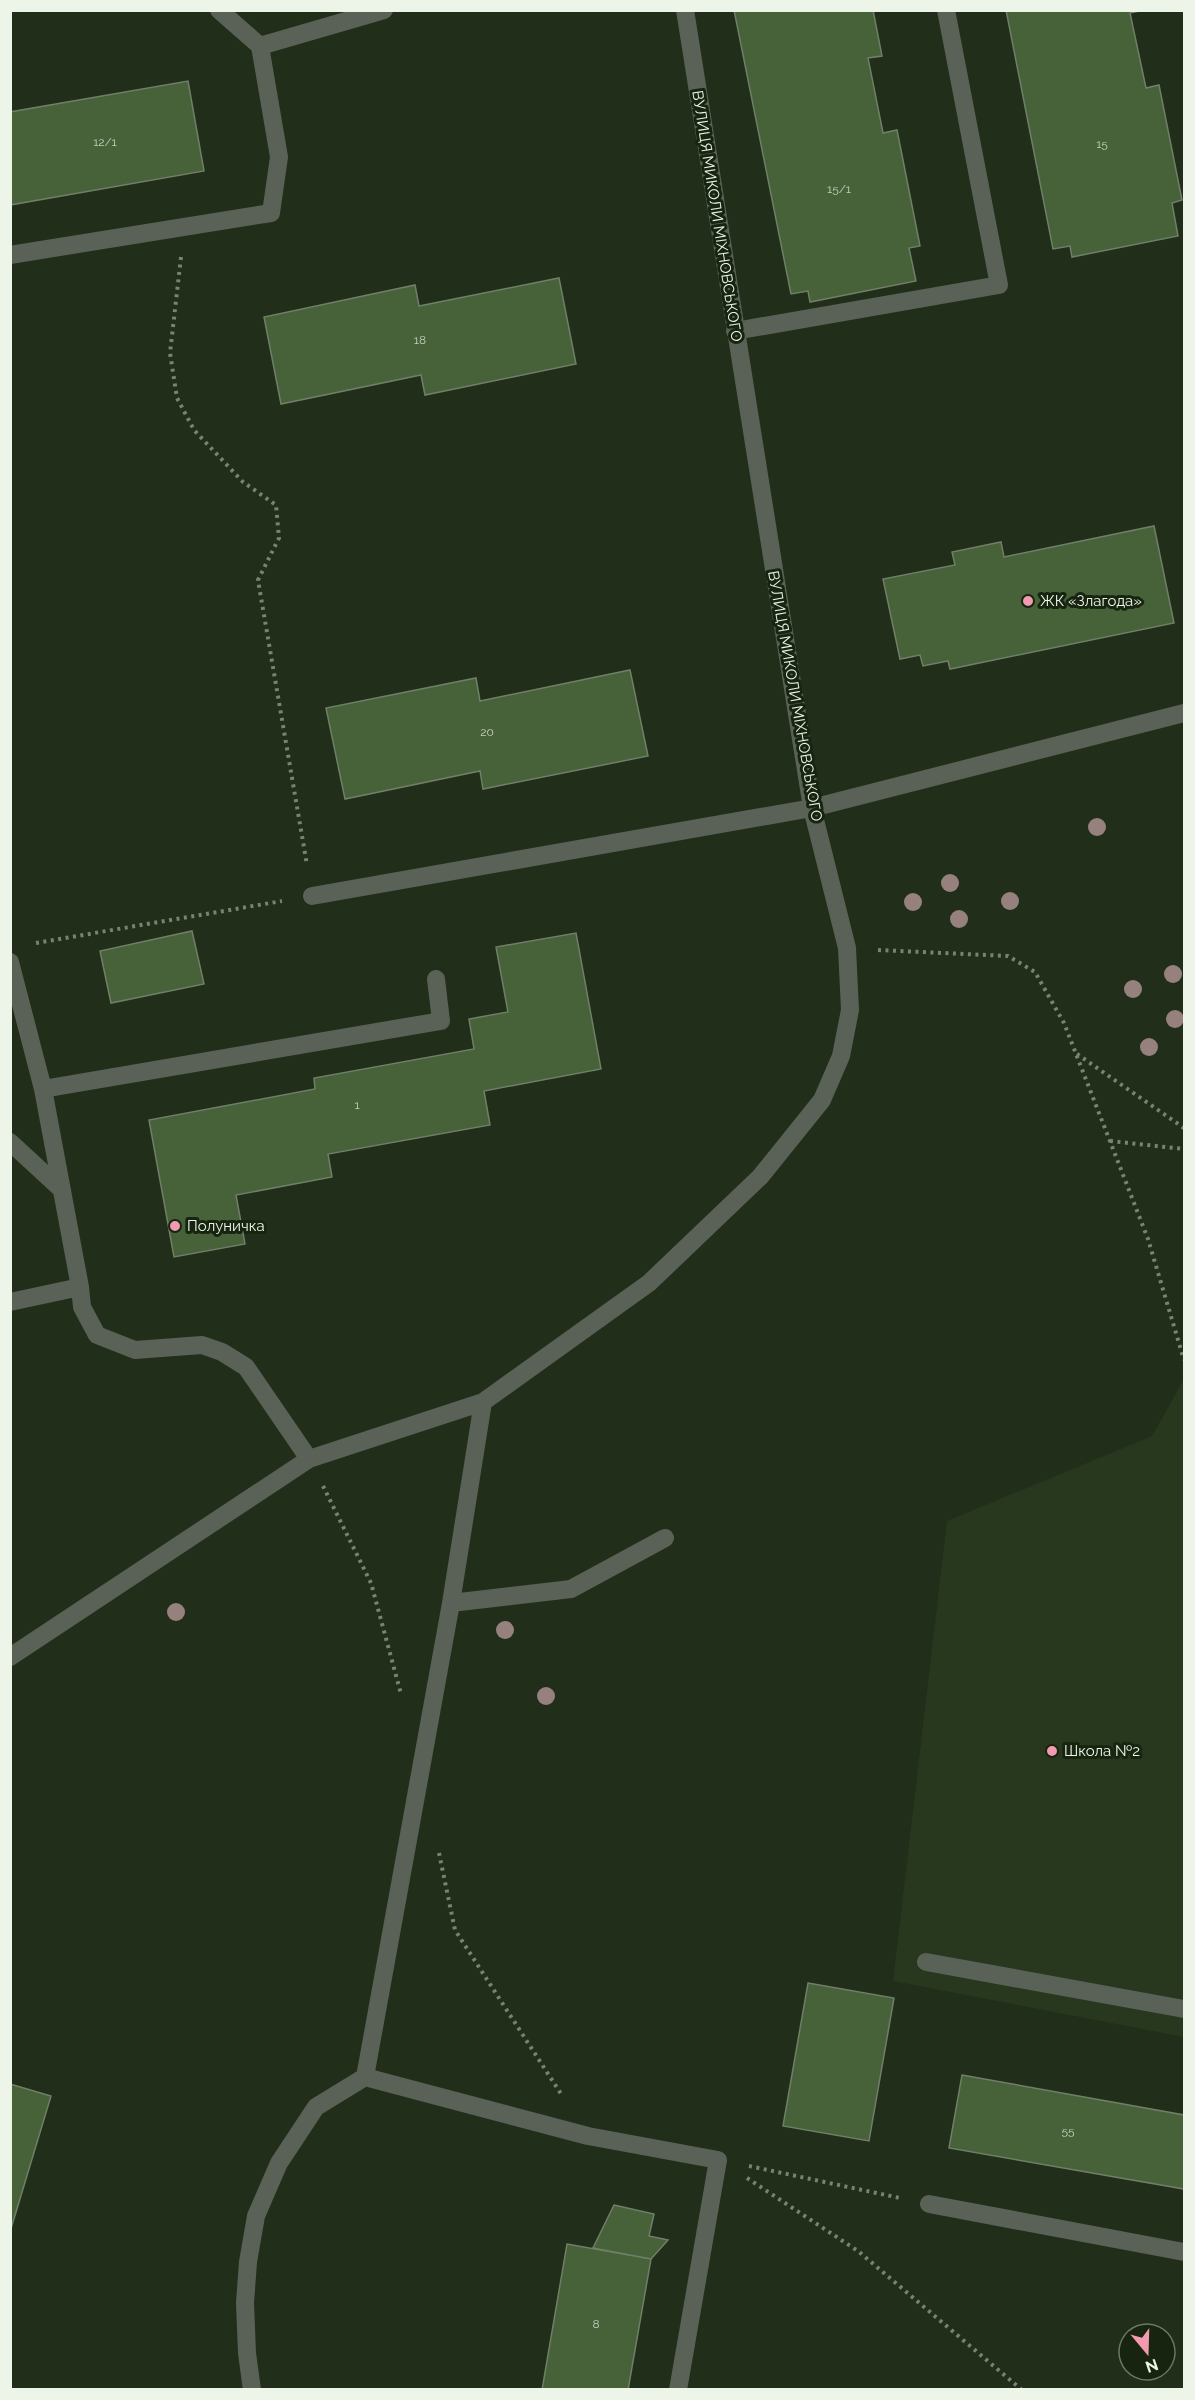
<svg xmlns="http://www.w3.org/2000/svg" width="1195" height="2400" font-family="Raleway,sans-serif">
<style>
.built{fill:#27381e}
.building{fill:#476139;stroke:#6f7f68;stroke-width:1.5}
.lines{fill:none;stroke-linecap:round;stroke-linejoin:round}
.path{stroke:#788372;stroke-width:4;stroke-dasharray:3 4.5;stroke-linecap:butt}
.minor{stroke:#5a6157;stroke-width:18}
.tree{fill:#97817f}
.poi-dot{fill:#f19ab0;stroke:#172410;stroke-width:2}
.labels{text-anchor:middle;dominant-baseline:central;stroke-width:6;stroke-linejoin:round;paint-order:stroke}
.number-label{font-size:12px;fill:#c3d0bc}
.street-label{font-size:15px;fill:#ecf5e8;stroke:#172410}
.poi-label{font-size:15px;fill:#ecf5e8;stroke:#172410;text-anchor:start}
</style>
<rect width="100%" height="100%" fill="#212e1a"/>
<path class="built" d="M1184,1379v658l-291,-56 54,-460 205,-85z"/>
<path class="building" d="M734,10h139l9,46 -14,2 15,75 14,-3 23,116 -11,2 7,33 -106,21 -2,-11 -17,3z
M1006,10h138l-14,3 16,75 13,-3 23,115 -10,3 6,33 -106,21 -2,-11 -17,3z
M188,81l16,90 -194,34v-93z
M559,278l17,86 -151,31 -4,-20 -140,29 -17,-87 151,-32 4,21z
M1154,526l20,97 -224,46 -2,-8 -25,5 -3,-11 -20,4 -17,-80 72,-14 -3,-13 49,-10 3,15z
M630,670l18,86 -165,33 -3,-18 -135,28 -19,-91 150,-30 4,23z
M192,931l12,53 -93,19 -11,-52z
M576,933l25,136 -117,22 6,34 -162,29 4,23 -96,18 9,49 -71,13 -25,-137 166,-31 -1,-11 160,-29 -5,-30 39,-7 -12,-65z
M808,1983l86,15 -25,143 -86,-15z
M962,2075l222,40v74l-235,-41z
M10,2084l41,12 -41,136z
M614,2205l40,9 -5,22 19,4 -17,19 -58,-11z
M567,2244l84,15 -23,131h-86z"/>
<g class="lines">
<path class="path" d="M181,257l-11,96 7,45 17,32 49,52 33,23 3,33 -21,42 49,285
M36,943l246,-42
M878,950l130,6 27,16 29,51 84,216 36,121
M1077,1054l107,74
M1110,1141l74,8
M323,1486l48,97 30,111
M439,1853l16,77 108,167
M749,2166l151,32
M747,2178l111,73 164,139"/>
<path class="minor" d="M260,46l124,-36
M10,255l261,-42 8,-56 -19,-111 -41,-36
M735,331l264,-46 -53,-275
M312,896l500,-88 372,-95
M10,962l33,127 37,198 2,20 15,28 38,15 67,-5 20,7 24,15 63,92
M43,1089l398,-68 -5,-42
M10,1142l51,47
M10,1302l70,-15
M451,1603l120,-14 94,-51
M10,1657l299,-198 174,-57 166,-119 111,-106 62,-77 19,-44 9,-46 -3,-62 -35,-140 -127,-798
M926,1962l258,47
M365,2077l223,59 130,24 -40,230
M929,2204l255,48
M252,2390l-5,-37 -2,-50 3,-41 8,-46 23,-53 37,-56 49,-30 86,-474 32,-201"/>
</g>
<g class="tree">
<circle cx="1097" cy="827" r="9"/>
<circle cx="950" cy="883" r="9"/>
<circle cx="1010" cy="901" r="9"/>
<circle cx="913" cy="902" r="9"/>
<circle cx="959" cy="919" r="9"/>
<circle cx="1173" cy="974" r="9"/>
<circle cx="1133" cy="989" r="9"/>
<circle cx="1175" cy="1019" r="9"/>
<circle cx="1149" cy="1047" r="9"/>
<circle cx="176" cy="1612" r="9"/>
<circle cx="505" cy="1630" r="9"/>
<circle cx="546" cy="1696" r="9"/>
</g>
<g class="poi-dot">
<circle cx="1028" cy="601" r="6"/>
<circle cx="175" cy="1226" r="6"/>
<circle cx="1052" cy="1751" r="6"/>
</g>
<g class="labels">
<g class="number-label">
<text x="105" y="142">12/1</text>
<text x="1102" y="144">15</text>
<text x="839" y="189">15/1</text>
<text x="420" y="340">18</text>
<text x="487" y="732">20</text>
<text x="357" y="1105">1</text>
<text x="1068" y="2131">55</text>
<text x="596" y="2324">8</text>
</g>
<g class="street-label">
<text transform="translate(717 216) rotate(81)">ВУЛИЦЯ МИКОЛИ МІХНОВСЬКОГО</text>
<text transform="translate(795 696) rotate(80)">ВУЛИЦЯ МИКОЛИ МІХНОВСЬКОГО</text>
</g>
<g class="poi-label">
<text x="1040" y="601">ЖК «Злагода»</text>
<text x="187" y="1226">Полуничка</text>
<text x="1064" y="1751">Школа №2</text>
</g>
</g>
<rect width="1195" height="2400" fill="none" stroke="#ecf5e8" stroke-width="24"/>
<g transform="translate(1147 2352) rotate(161)"><circle r="28" fill="#172410" stroke="#6c7866" stroke-width="1.5"/>
<path d="M0-4.5L10 22L0 15L-10 22Z" fill="#f19ab0"/>
<text y="-9" font-size="16" font-weight="bold" text-anchor="middle" fill="#ecf5e8">N</text>
</g>
</svg>
